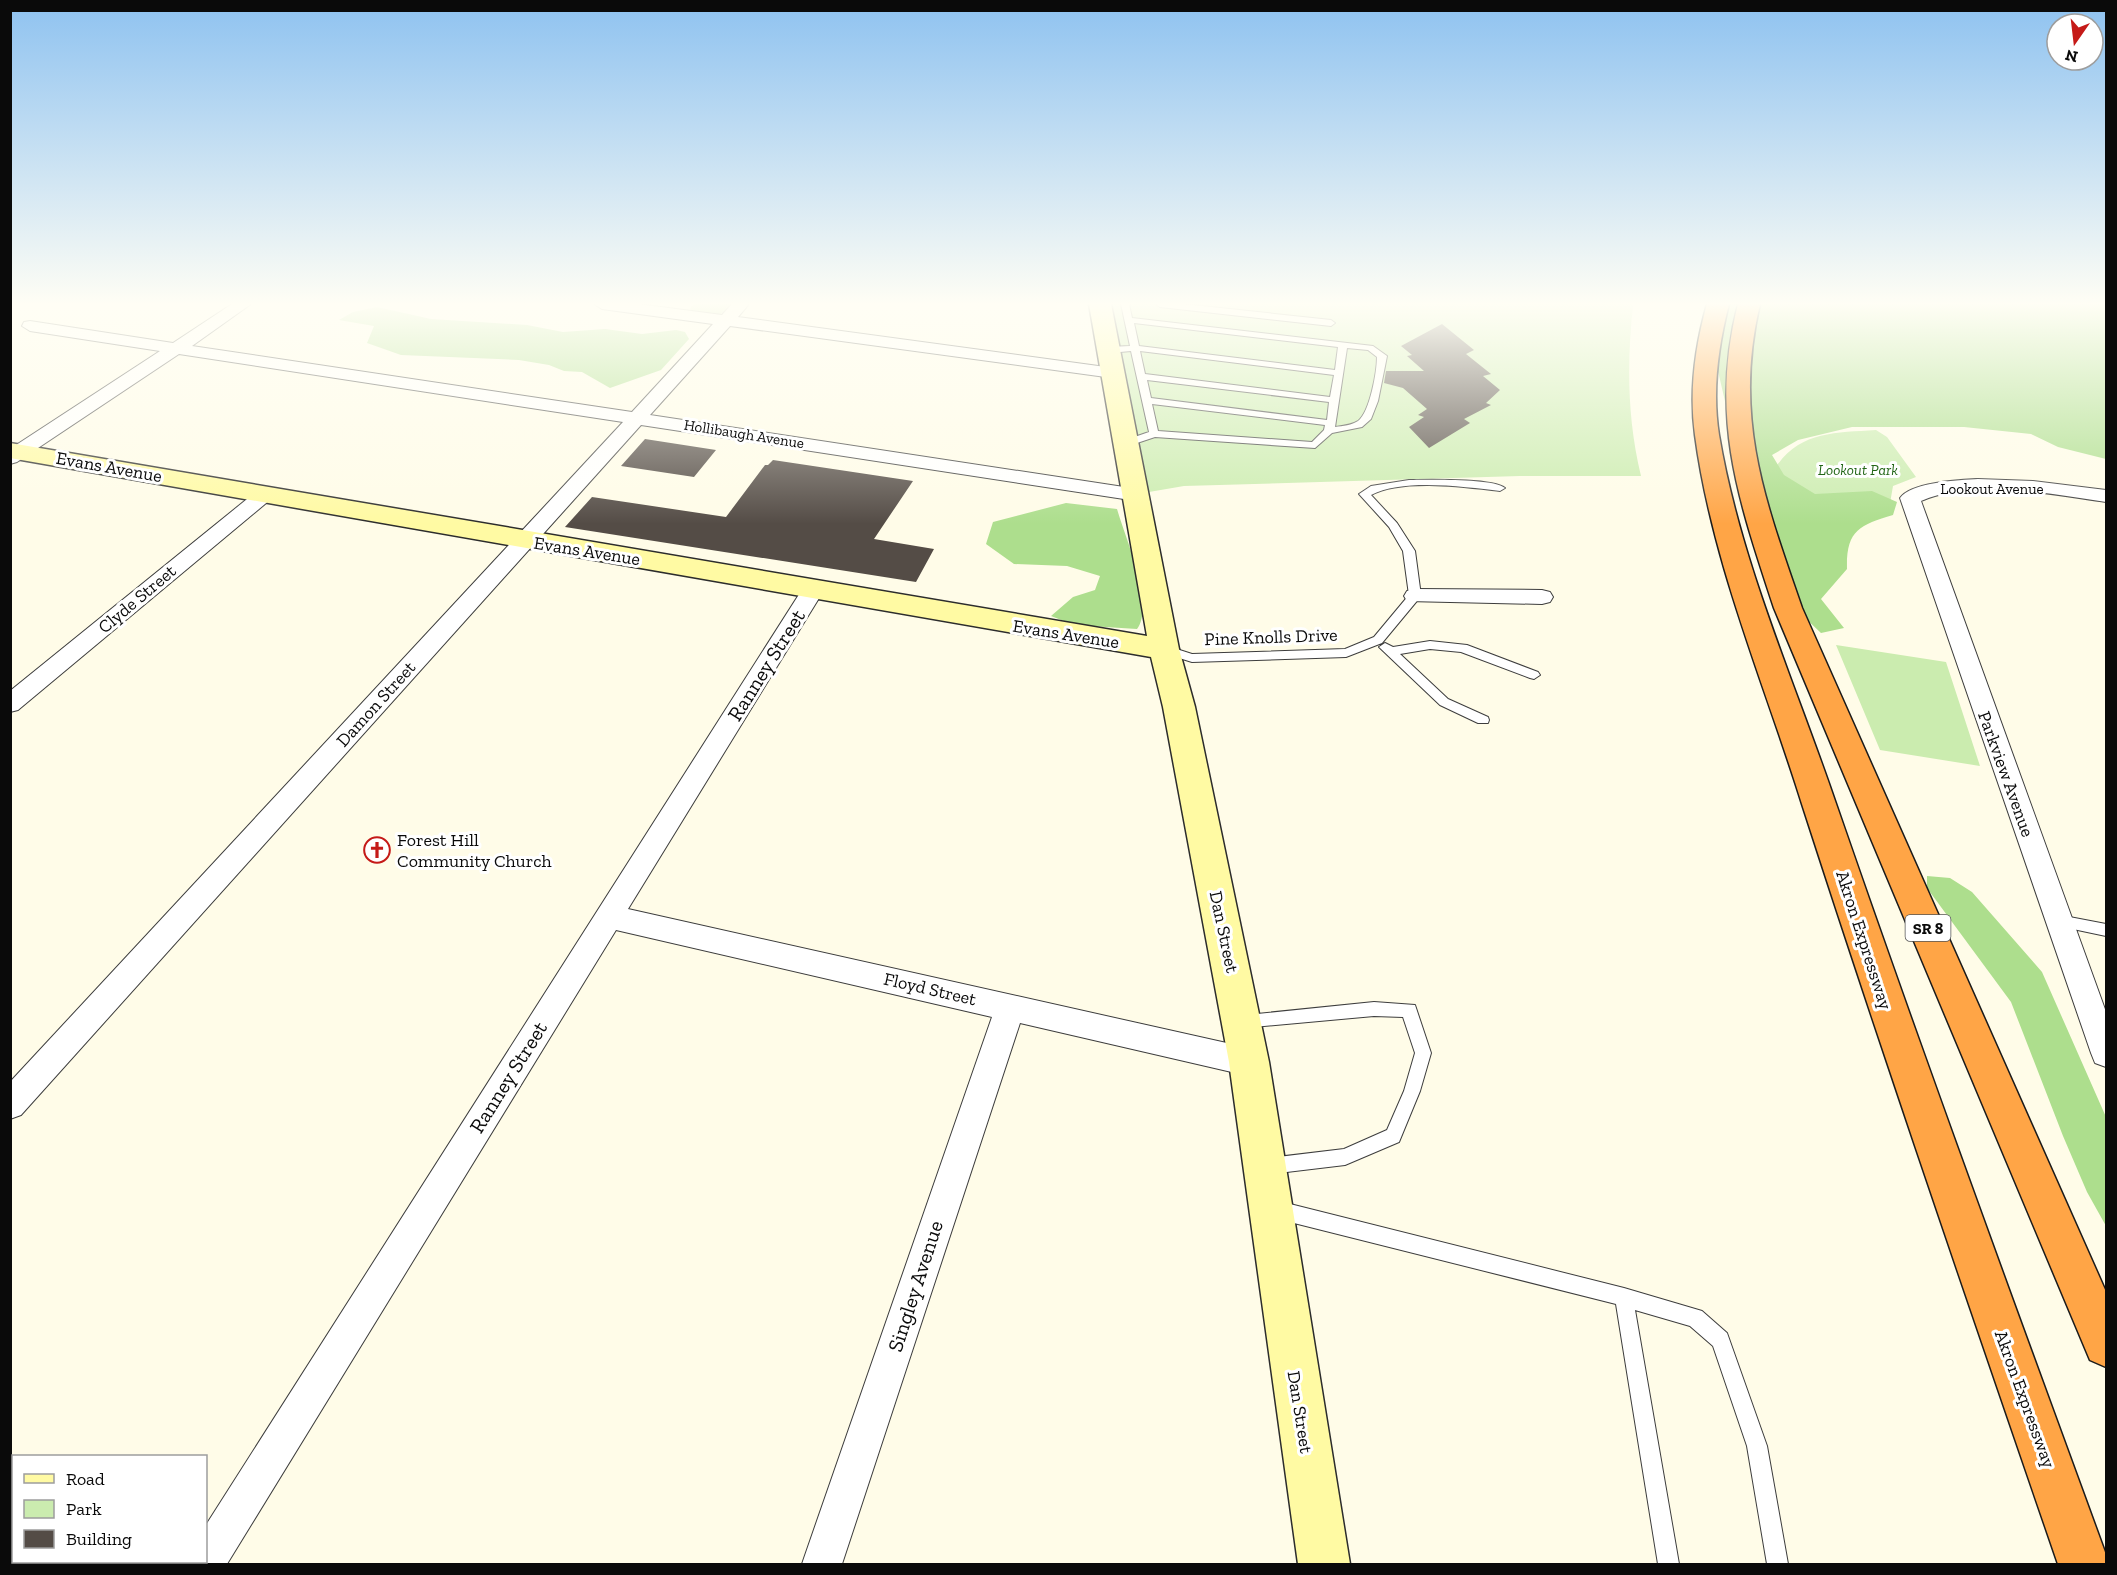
<svg xmlns="http://www.w3.org/2000/svg" width="2117" height="1575" font-family="'Zilla Slab',serif">
<style>
.green{fill:#cbecaf}
.forest{fill:#adde8d}
.building{fill:#544c46}
.lines{fill:none;stroke-linecap:round;stroke-linejoin:round}
.lane-casing{stroke:#3d3d3d;stroke-width:2}
.street-casing{stroke:#3d3d3d;stroke-width:2}
.secondary-casing{stroke:#2c2c2c;stroke-width:3}
.highway-casing{stroke:#1b1b1b;stroke-width:3}
.lane{fill:#fff;fill-rule:evenodd}
.street{fill:#fff;fill-rule:evenodd}
.secondary{fill:#fffaa3;fill-rule:evenodd}
.highway{fill:#ffa546;fill-rule:evenodd}
.labels{text-anchor:middle;dominant-baseline:central;stroke-width:6;stroke-linejoin:round;paint-order:stroke}
.far-street-label{font-size:15px;fill:#0a0a0a;stroke:#fff}
.far-park-label{font-size:15px;font-style:italic;fill:#236617;stroke:#fff}
.shield{fill:#fff;stroke:#545454;stroke-width:1.5}
.shield-label{font-size:16px;font-weight:bold;fill:#0a0a0a}
.street-label{font-size:18px;fill:#0a0a0a;stroke:#fff}
.poi-label{font-size:18px;fill:#0a0a0a;stroke:#fff;text-anchor:start}
.near-street-label{font-size:21px;fill:#0a0a0a;stroke:#fff}
</style>
<rect width="100%" height="100%" fill="#fffce8"/>
<path class="green" d="M1109,304h524c-6,59 -6,114 8,172h-121l-336,10 -35,6z
M1876,430l11,7 29,40 -23,9 -4,23 -47,-2 -71,-32c24,-44 61,-42 105,-45z
M1836,645l110,17 34,104 -100,-16z"/>
<path class="forest" d="M697,304h39l-20,13 -26,-6 1,-5z
M1718,304h388v155l-48,-12 -27,-13 -67,-7h-112l-54,13 -26,15 12,20 31,19 57,-3 25,11 -4,13c-34,10 -47,16 -46,54l-26,30 23,29 -23,5 -21,-20 -68,-182 -15,-64z
M377,307l54,12 96,6 36,7 42,-3 37,5 34,-4 9,2 4,7 -28,31 -51,18 -28,-16 -18,-1 -15,-6 -30,-5 -118,-5 -34,-12 7,-17 -35,-6 14,-8z
M1066,503l51,6c8,28 38,96 20,120l-63,-4 -23,-9 22,-19 22,-7 5,-14 -33,-10 -53,-2 -28,-20 7,-22z
M1927,876l23,2 22,14 70,80 64,145v109l-19,-34 -24,-56 -52,-134 -84,-114z"/>
<path class="building" d="M1442,324l32,26 -8,4 25,20 -8,2 17,14 -14,13 5,2 -27,14 6,4 -41,25 -20,-21 15,-10 -6,-2 9,-6 -24,-21 -19,-5 2,-12h38l-17,-15 5,-1 -11,-9z
M645,439l71,11 -22,27 -73,-11z
M773,460l140,21 -39,58 60,10 -18,33 -351,-55 27,-30 134,20 39,-52h3z"/>
<g class="lines">
<g class="lane-casing">
<path id="lane" d="M1121,304h8l3,14 241,28 14,10 -9,45 -7,18 -9,8 -30,6 -17,15 -160,-11 -24,8h-8v-4l26,-9 -18,-81 -22,2 -5,-3 5,-3 21,-1zM1134,323l204,24 -3,23 -196,-24zM1347,348l21,2 9,7c0,14 -7,55 -19,64 -6,4 -15,5 -23,6zM1140,351l194,24 -4,22 -185,-23zM1147,380l182,22 -2,18 -176,-22zM1152,404l173,21 -1,5 -12,12 -154,-11z
M1156,304h27l148,16 4,3 -4,3 -171,-19z
M1409,480c19,0 83,-2 96,8l-5,3c-35,-4 -97,-13 -129,4l26,28 18,28 6,45 -39,47 -36,14 -154,5 -32,-10 -2,-3 6,-4 28,9 153,-5 29,-12 35,-42 -6,-44 -14,-24 -30,-33 12,-8z
M1430,641l37,4 71,27 2,3 -6,4 -4,-1 -69,-26 -31,-3 -30,5 48,45 40,18 1,3 -1,3h-10l-38,-18 -61,-58 6,-4 8,4z
M2059,915l47,9v12l-52,-11 -2,-4 2,-4z
M1374,1002l41,3 16,48 -11,38 -21,51 -54,23 -76,9 -6,-2 -3,-6 3,-6 6,-2 75,-9 43,-19 17,-39 11,-38 -12,-36 -29,-1 -131,12 -6,-2 -2,-5 2,-5z
M1278,1201l346,87 78,23 25,22 40,113 21,118h-21l-20,-118 -34,-100 -23,-20 -55,-16 44,254h-21l-42,-260 -338,-85 -6,-3 -3,-6 3,-6z"/>
</g>
<g class="street-casing">
<path id="street" d="M232,304h19l-59,42 440,66 81,-88 -111,-15 -8,-5h44l84,11 10,-11h17l-11,13 375,51 6,1 3,4 -3,4 -6,1 -383,-52 -80,89 487,74 7,2 3,4 -3,4 -7,2 -496,-76 -620,690 -11,4v-37l613,-660 -444,-68 -162,108 -7,2v-15l150,-98 -130,-20 -8,-5 2,-4 6,-1 143,22z
M1978,479l55,2 73,9v12c-58,-8 -129,-24 -185,-1l185,511v55l-11,-4 -4,-10 -191,-555c11,-16 59,-18 78,-19z
M264,489l7,2 3,4 -3,4 -253,211 -8,2v-21l247,-200z
M813,583l8,2 3,5 -196,319 621,139 11,4 4,10 -4,10 -11,4 -229,-53 -178,541h-40l190,-547 -376,-87 -389,634h-43l1,-2h21v-37l599,-940z
M1415,589l127,1 8,2 3,5 -3,5 -8,2 -135,-3 -3,-5 3,-5z"/>
</g>
<g class="secondary-casing">
<path id="secondary" d="M1089,304h22l68,345 16,58 74,355 81,502h-52l-69,-502 -66,-355 -12,-50 -1141,-199v-15l1137,193z"/>
</g>
<g class="highway-casing">
<path id="highway" d="M1707,304h22c-11,43 -17,87 -10,131 21,126 75,246 116,366 87,252 179,503 271,754v9h-48c-87,-253 -174,-506 -256,-760 -38,-122 -90,-242 -107,-369 -6,-44 0,-88 12,-131z
M1738,304h22c-27,114 5,197 42,304l304,684v75l-16,-7 -316,-752c-35,-107 -65,-190 -36,-304z"/>
</g>
<use href="#lane" class="lane"/>
<use href="#street" class="street"/>
<use href="#secondary" class="secondary"/>
<use href="#highway" class="highway"/>
</g>
<linearGradient id="sky" x2="0" y2="1"><stop stop-color="#8ec2f0"/><stop offset="0.58" stop-color="#fffef5"/><stop offset="1" stop-color="#fffef5" stop-opacity="0"/></linearGradient>
<rect width="2117" height="524" fill="url(#sky)"/>
<defs>
<g id="church-ring" transform="scale(1.35)"><circle r="9.5" fill="#fff" stroke="#c51a18" stroke-width="1.5"/><path d="M-1.2-6h2.4v3.5h3.3v2.4h-3.3V6h-2.4V-.1h-3.3v-2.4h3.3Z" fill="#c51a18"/></g>
</defs>
<g fill-rule="evenodd">
<use href="#church-ring" x="377" y="850"/>
</g>
<g class="labels">
<g class="far-street-label">
<text transform="translate(744 434) rotate(9)">Hollibaugh Avenue</text>
<text x="1992" y="489">Lookout Avenue</text>
</g>
<g class="far-park-label">
<text x="1858" y="470">Lookout Park</text>
</g>
<rect class="shield" x="1905.5" y="915" width="45" height="26" rx="4.5"/>
<g class="shield-label">
<text x="1928" y="928">SR 8</text>
</g>
<g class="street-label">
<text transform="translate(109 467) rotate(10)">Evans Avenue</text>
<text transform="translate(587 551) rotate(9)">Evans Avenue</text>
<text transform="translate(137 599) rotate(-40)">Clyde Street</text>
<text transform="translate(1066 634) rotate(9)">Evans Avenue</text>
<text transform="translate(1271 637) rotate(-2)">Pine Knolls Drive</text>
<text transform="translate(376 704) rotate(-48)">Damon Street</text>
<text transform="translate(2006 774) rotate(70)">Parkview Avenue</text>
<text transform="translate(1224 932) rotate(78)">Dan Street</text>
<text transform="translate(1864 940) rotate(72)">Akron Expressway</text>
<text transform="translate(930 989) rotate(13)">Floyd Street</text>
<text transform="translate(2025 1399) rotate(70)">Akron Expressway</text>
<text transform="translate(1300 1412) rotate(81)">Dan Street</text>
</g>
<g class="poi-label">
<text x="397" y="840">Forest Hill<tspan x="397" dy="21">Community Church</tspan></text>
</g>
<g class="near-street-label">
<text transform="translate(766 665) rotate(-58)">Ranney Street</text>
<text transform="translate(508 1077) rotate(-58)">Ranney Street</text>
<text transform="translate(915 1286) rotate(-72)">Singley Avenue</text>
</g>
</g>
<rect width="2117" height="1575" fill="none" stroke="#0a0a0a" stroke-width="24"/>
<rect x="12" y="1455" width="195" height="108" fill="#ffffff" stroke="#9d9d9d" stroke-width="1.5"/>
<rect x="24" y="1474" width="30" height="9" fill="#fffaa3" stroke="#9d9d9d" stroke-width="1.5"/>
<text x="66" y="1485" font-size="18" fill="#0a0a0a">Road</text>
<rect x="24" y="1500" width="30" height="18" fill="#cbecaf" stroke="#9d9d9d" stroke-width="1.5"/>
<text x="66" y="1515" font-size="18" fill="#0a0a0a">Park</text>
<rect x="24" y="1530" width="30" height="18" fill="#544c46" stroke="#9d9d9d" stroke-width="1.5"/>
<text x="66" y="1545" font-size="18" fill="#0a0a0a">Building</text>
<g transform="translate(2075 42) rotate(194)"><circle r="28" fill="#ffffff" stroke="#9d9d9d" stroke-width="1.5"/>
<path d="M0-4.5L10 22L0 15L-10 22Z" fill="#c51a18"/>
<text y="-9" font-size="16" font-weight="bold" text-anchor="middle" fill="#0a0a0a">N</text>
</g>
</svg>
